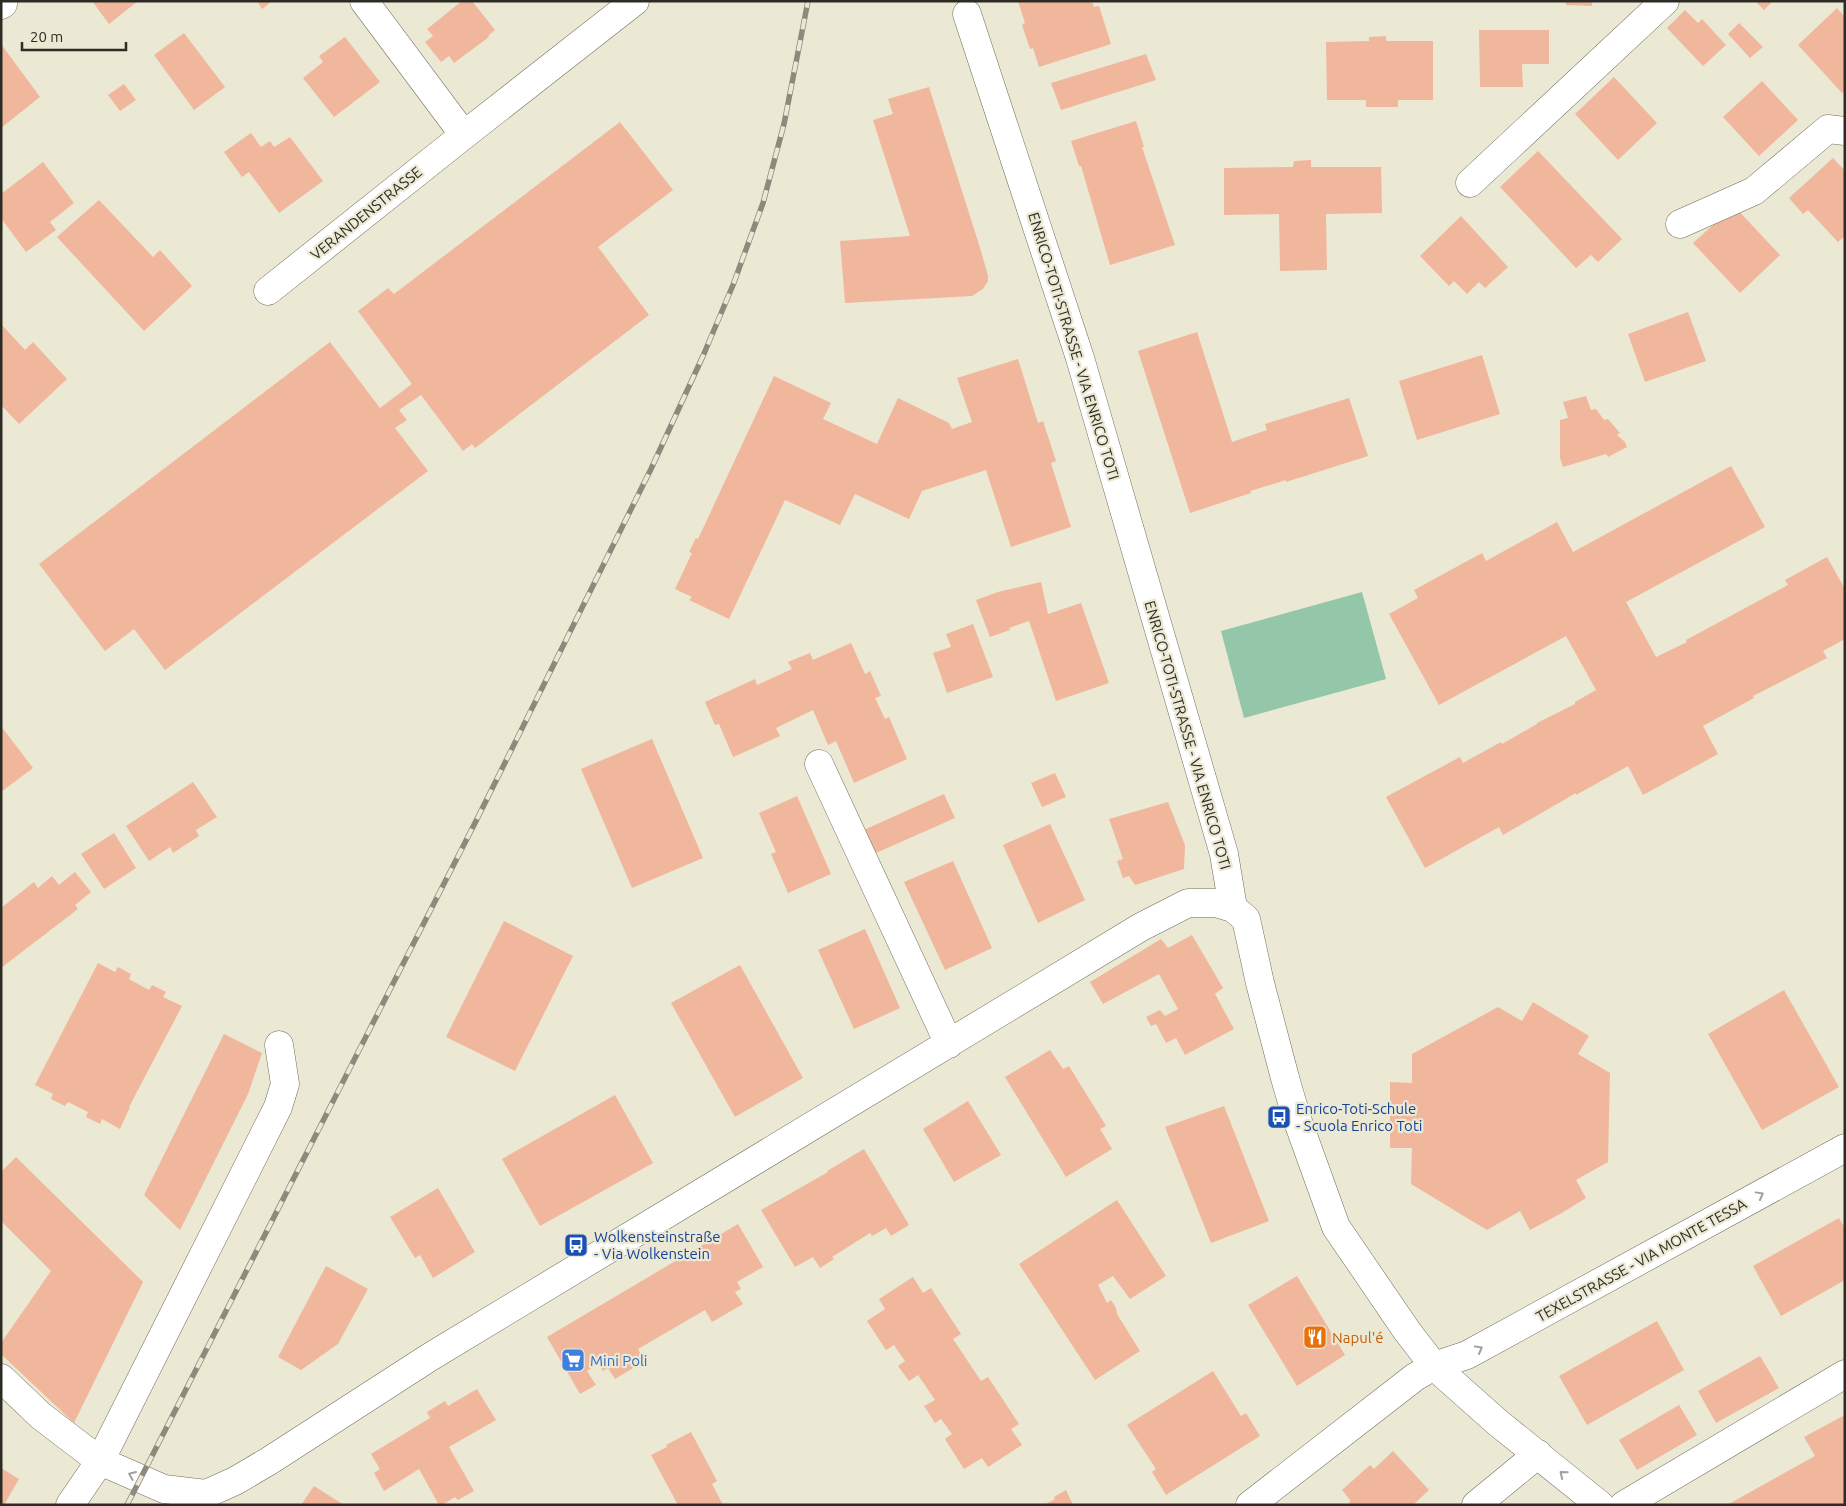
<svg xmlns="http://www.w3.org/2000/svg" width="1846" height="1506" font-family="Ubuntu,sans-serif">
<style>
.green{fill:#94c6aa}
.building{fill:#f0b79d}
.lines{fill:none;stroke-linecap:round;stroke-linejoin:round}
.street-casing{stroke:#716e5d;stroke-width:29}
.street{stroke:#fff;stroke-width:28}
.rail-casing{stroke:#8c8a7c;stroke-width:5.5}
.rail{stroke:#ebe8d4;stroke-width:4;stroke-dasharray:11;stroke-linecap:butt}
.oneway{stroke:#a0a09c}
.labels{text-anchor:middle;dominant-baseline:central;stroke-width:4.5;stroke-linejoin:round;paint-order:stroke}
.street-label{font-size:15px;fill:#2d2c24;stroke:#ebe8d4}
.transit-label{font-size:15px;fill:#164399;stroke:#ebe8d4;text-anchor:start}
.food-label{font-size:15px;fill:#c56008;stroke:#ebe8d4;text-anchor:start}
.shop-label{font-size:15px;fill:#366cbe;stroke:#ebe8d4;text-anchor:start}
</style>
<rect width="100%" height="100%" fill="#ebe8d4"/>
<path class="green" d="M1362,592l24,87 -142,39 -23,-87z"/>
<path class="building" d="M92,1h46l-29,23z
M257,1h15l-10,8z
M462,1h10l23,29 -7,6 1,1 -35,26 -5,-7 -8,6 -16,-20 8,-6 -6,-7z
M1018,1h74l2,6 5,-1 12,38 -72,23 -6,-19 -3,1 -8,-24 3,-2z
M1566,1h26v5l-26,-1z
M1755,1h18l-9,9z
M1837,8l8,9v74l-3,2 -44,-48z
M1685,10l13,13 4,-4 24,26 -23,21 -36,-38z
M1739,23l24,24 -13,11 -22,-24z
M1479,30h70v34h-27l1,23h-43z
M184,33l41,54 -31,23 -40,-55z
M1386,36v5h47v59h-35v7h-32v-7h-39l-1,-58 43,-1v-4z
M345,37l35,45 -46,35 -31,-39 20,-16 -4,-6z
M1,44l39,53 -39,31z
M1146,54l10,26 -95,30 -10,-27z
M1614,77l43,46 -39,37 -43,-46z
M1762,81l36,39 -39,36 -36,-39z
M124,84l12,16 -16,11 -12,-16z
M929,87l52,164 7,25v5l-5,8 -11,7 -127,7 -5,-62 70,-5 -37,-116 20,-6 -5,-15z
M1136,121l8,26h-2l33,98 -65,20 -29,-99h-2l-8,-25z
M620,122l53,68 -75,57 51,68 -174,133 -3,-4 -9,7 -42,-56 -22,15 8,10 -12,8 33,43 -263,199 -31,-41 -29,22 -66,-87 291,-222 50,66 32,-24 -54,-73 30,-23 6,6z
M251,133l10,14 9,-6 4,6 16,-10 33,44 -44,32 -30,-41 -7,5 -18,-25z
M1538,151l84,88 -24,23 -7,-7 -15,13 -76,-81z
M1833,158l12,13v65l-7,6 -30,-32 -5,4 -14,-16z
M1311,160v7h70l1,46 -56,1 1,56 -47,1 -1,-57 -55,1v-47l69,-1 1,-6z
M43,162l31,41 -24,19 6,8 -30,22 -25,-34v-24z
M99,200l54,57 7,-7 32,36 -48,45 -87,-94z
M1734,206l46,49 -40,38 -47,-50z
M1461,216l47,51 -23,21 -6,-6 -12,12 -13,-13 -5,5 -29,-30z
M1688,312l18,49 -61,21 -17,-48z
M1,324l24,26 8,-8 34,37 -48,45 -18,-19z
M1197,332l35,110 35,-12 -2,-6 84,-26 19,58 -82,26v-2l-36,11 1,2 -61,20 -52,-162z
M1482,355l18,59 -83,26 -18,-59z
M1018,359l20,64 5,-2 13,40 -5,2 20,64 -60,20 -25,-77 -64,21 -13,28 -54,-25 -15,31 -55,-25 -56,119 -40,-19 3,-3 -17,-8 17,-36 -3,-1 7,-14 2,1 76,-163 57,27 -8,16 54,25 21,-46 51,25 3,6 20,-7 -15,-44z
M1586,396l5,14 5,-1 8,11 4,-1 12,14 -3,2 8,7 2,5 -19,10 -2,-3 -43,13 -3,-9v-38l8,-2 -5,-16z
M1731,466l34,61 -139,75 30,55 31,-15 -1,-2 102,-55 -3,-5 42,-23 18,32v50l-22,12 4,7 -74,38 1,2 -51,28 15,28 -75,41 -15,-29 -52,29v-2l-73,42 -4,-8 -74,41 -39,-71 74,-40 3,6 38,-21 1,2 35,-20v-1l38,-19v-2l21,-12 -30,-54 -127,69 -50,-91 29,-16 -4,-8 68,-37 4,8 71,-39 16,30z
M1041,582l7,32 33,-11 28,80 -53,18 -27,-80 -20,7 1,2 -20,7 -14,-37 22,-8z
M973,624l20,53 -46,16 -14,-40 18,-6 -5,-13z
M851,643l14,31 5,-3 11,25 -6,2 10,21 4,-2 18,42 -53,24 -18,-42 -8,4 -15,-35 -37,18 4,8 -47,21 -14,-33 -4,1 -10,-23 50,-23 2,6 35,-16 -4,-7 22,-9 3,7z
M1,726l32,42 -32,24z
M652,739l51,119 -71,30 -51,-119z
M1055,773l11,24 -24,10 -11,-24z
M193,782l24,35 -21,13 3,6 -26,17 -3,-6 -21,14 -23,-35z
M944,794l11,24 -88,39 -10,-24z
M797,796l34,78 -43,19 -17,-39 5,-2 -17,-39z
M1168,802l17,43 -1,24 -49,16 -6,-9 -6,2 -6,-17 6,-2 -14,-40z
M1050,824l35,76 -47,23 -35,-78z
M114,833l22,35 -32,21 -23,-35z
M953,861l39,87 -47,22 -41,-88z
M75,872l16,20 -16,13 3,4 -77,59v-60l33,-26 4,6 14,-12 7,9z
M504,921l69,35 -58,115 -69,-34z
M865,929l35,79 -46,21 -36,-79z
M1192,935l31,53 -8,6 19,35 -49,26 -9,-17 -10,5 -10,-19 -5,2 -5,-9 14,-7 5,6 13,-7 -19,-35 -56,30 -13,-22 71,-43 7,9z
M98,963l17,9 3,-5 13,7 -2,5 20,11 3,-5 14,7 -3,5 19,9 -53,101h1l-10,22 -18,-10 -2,5 -14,-7 2,-5 -20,-10 -3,4 -14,-7 2,-5 -18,-9z
M740,965l63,113 -68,39 -64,-114z
M1784,990l55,97 -77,43 -54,-96z
M1533,1002l56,34 -11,18 32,19 -2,89 -32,18 10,18 -26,16 -30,16 -10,-19 -33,19 -76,-46 1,-36h-22v-66l22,1v-29l86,-47 24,14z
M224,1034l38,19 -14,41 -68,136 -36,-35z
M1050,1050l13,19 6,-3 37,60 -6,3 12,20 -46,28 -61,-100z
M615,1095l38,68 -113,63 -38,-67z
M968,1101l33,54 -47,27 -31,-53z
M1224,1106l45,115 -58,22 -46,-116z
M864,1149l45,76 -18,11 -5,-8 -14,8 -2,-3 -38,24 2,2 -14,9 -7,-11 -18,10 -34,-57 67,-38 -1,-1z
M16,1157l127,125 -69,141 -73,-69v-11l50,-72 -50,-50v-49z
M438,1188l37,64 -42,26 -13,-23 -5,3 -25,-41z
M1117,1200l49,76 -36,23 -17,-23 -15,9 9,18 4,-3 5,8 1,6 23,37 -45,29 -76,-116z
M1839,1218l6,10v52l-64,36 -28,-50z
M738,1224l25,43 -26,15 4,7 -6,3 8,12 -31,18 -7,-12 -67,39 7,12 -30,18 -7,-11 -5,3 -5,-7 -11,7 9,14 -16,9 -33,-57z
M326,1266l42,23 -30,55 -37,26 -23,-13z
M1297,1276l48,79 -48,31 -49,-81z
M913,1277l10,16 8,-5 30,46 -8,5 28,42 7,-4 31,47 -8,5 11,16 -34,22 -6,-9 -18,11 -19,-30 7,-5 -11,-15 -6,4 -11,-17 11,-6 -17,-25 -9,6 -11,-15 7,-5 -11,-16 -8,5 -19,-29 18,-12 -6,-10z
M1657,1321l27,49 -97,55 -28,-49z
M1760,1356l19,32 -63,35 -18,-32z
M1213,1371l28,45 5,-3 14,23 -94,59 -14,-23 4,-3 -29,-44z
M477,1389l19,31 -47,27 25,44 -16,9 -3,-3 -13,8h-3l-20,-36 -35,22 -10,-18 6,-4 -9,-15 59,-36 -3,-6 18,-11 3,5z
M1679,1405l18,30 -60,35 -18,-30z
M1845,1415v90h-118l88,-49 -11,-19z
M691,1432l26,49 -5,3 11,21h-45l-27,-50 16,-8 -1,-2z
M1393,1451l36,39 -16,15h-64l1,-5 -8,-10 28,-25 4,4z
M1,1468l18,11 -15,26h-3z
M314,1486l30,19h-43z
M1066,1490l7,15h-29l11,-6 -1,-2z"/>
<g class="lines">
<g class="street-casing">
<path id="street" d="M364,1l100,134
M1,5l2,-1
M967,14l113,344 144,496 9,54 13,11 14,64 25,95 12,41 39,108 71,104 27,35 63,56 103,83
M1470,183l195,-182
M1680,224l74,-33 74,-62 17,2
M268,291l196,-156 171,-134
M819,764l130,280
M1,1378l40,38 59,45 64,28 42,5 29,-13 34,-20 161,-104 711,-430 47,-24h28l17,5
M70,1505l30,-44 178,-354 7,-23 -6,-39
M1250,1505l165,-128 19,-11 33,-11 378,-207
M1476,1505l62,-51
M1624,1505l221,-131"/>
</g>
<use href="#street" class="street"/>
<g class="rail-casing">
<path id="rail" d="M127,1505l349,-684 175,-352 52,-113 30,-71 30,-82 21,-79 24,-123"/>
</g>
<use href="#rail" class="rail"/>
</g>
<defs><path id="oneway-chevron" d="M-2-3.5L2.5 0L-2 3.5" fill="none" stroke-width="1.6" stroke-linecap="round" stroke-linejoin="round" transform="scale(1.25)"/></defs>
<g class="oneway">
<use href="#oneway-chevron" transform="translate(1760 1195) rotate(-29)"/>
<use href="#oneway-chevron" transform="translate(1479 1349) rotate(-29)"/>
<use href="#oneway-chevron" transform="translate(1563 1474) rotate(-141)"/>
<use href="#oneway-chevron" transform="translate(132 1475) rotate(-157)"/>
</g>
<defs>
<g id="bus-square" transform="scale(1.25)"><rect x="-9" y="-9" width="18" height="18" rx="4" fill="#1a4fb4" stroke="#ebe8d4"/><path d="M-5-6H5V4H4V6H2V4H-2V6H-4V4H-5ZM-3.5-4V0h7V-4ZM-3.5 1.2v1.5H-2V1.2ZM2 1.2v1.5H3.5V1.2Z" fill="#fff"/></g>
<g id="restaurant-square" transform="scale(1.25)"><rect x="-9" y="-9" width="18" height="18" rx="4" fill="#e8710a" stroke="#ebe8d4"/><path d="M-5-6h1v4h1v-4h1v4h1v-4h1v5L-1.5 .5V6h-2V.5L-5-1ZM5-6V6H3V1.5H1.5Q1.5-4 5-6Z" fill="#fff"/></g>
<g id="supermarket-square" transform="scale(1.25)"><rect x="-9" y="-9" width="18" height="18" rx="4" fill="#3f7fe0" stroke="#ebe8d4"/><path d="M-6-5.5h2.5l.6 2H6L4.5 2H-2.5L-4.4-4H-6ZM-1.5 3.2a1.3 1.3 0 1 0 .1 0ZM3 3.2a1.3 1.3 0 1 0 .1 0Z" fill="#fff"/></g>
</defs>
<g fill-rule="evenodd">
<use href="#bus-square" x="1279" y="1117"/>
<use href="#bus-square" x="576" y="1245"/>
<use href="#restaurant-square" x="1315" y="1337"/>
<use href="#supermarket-square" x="573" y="1360"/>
</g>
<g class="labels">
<g class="street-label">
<text transform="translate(366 213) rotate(-39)">VERANDENSTRASSE</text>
<text transform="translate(1074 346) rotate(73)">ENRICO-TOTI-STRASSE - VIA ENRICO TOTI</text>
<text transform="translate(1188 735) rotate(74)">ENRICO-TOTI-STRASSE - VIA ENRICO TOTI</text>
<text transform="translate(1641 1260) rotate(-29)">TEXELSTRASSE - VIA MONTE TESSA</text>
</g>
<g class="transit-label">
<text x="1296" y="1108">Enrico-Toti-Schule<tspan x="1296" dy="17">- Scuola Enrico Toti</tspan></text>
<text x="594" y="1236">Wolkensteinstraße<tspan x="594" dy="17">- Via Wolkenstein</tspan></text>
</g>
<g class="food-label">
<text x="1332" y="1337">Napul'é</text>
</g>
<g class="shop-label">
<text x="590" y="1360">Mini Poli</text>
</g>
</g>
<rect width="1846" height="1506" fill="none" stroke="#2d2c24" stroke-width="5"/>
<path d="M22 42v8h104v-8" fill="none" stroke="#2d2c24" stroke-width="2.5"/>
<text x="30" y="42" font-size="15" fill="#2d2c24" stroke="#ebe8d4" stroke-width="4" paint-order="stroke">20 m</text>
</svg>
